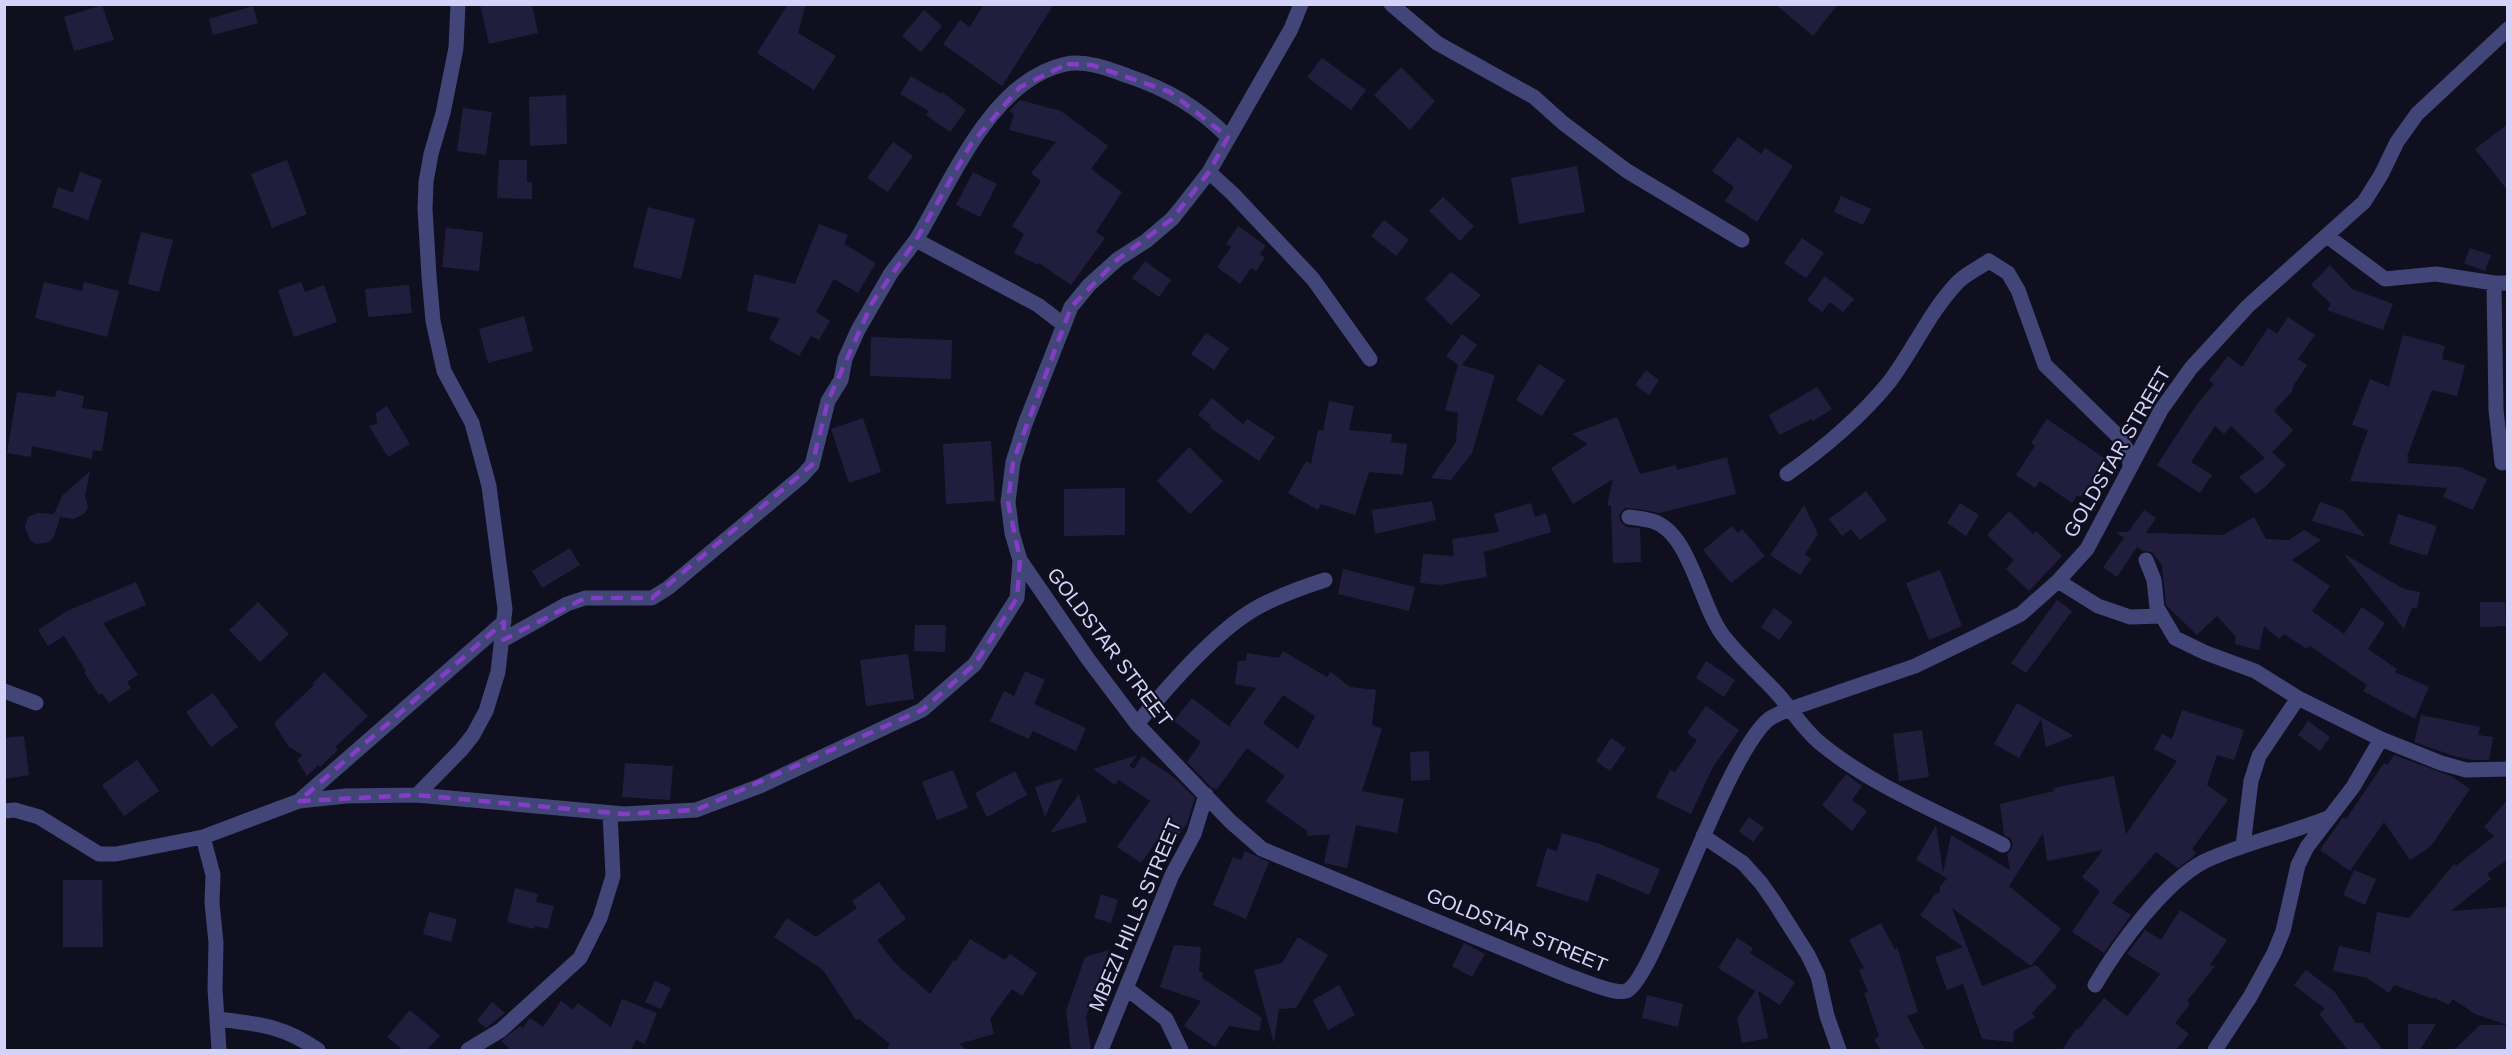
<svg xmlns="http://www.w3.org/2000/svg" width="2512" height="1055" font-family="Helvetica,sans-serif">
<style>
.building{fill:#211e3d;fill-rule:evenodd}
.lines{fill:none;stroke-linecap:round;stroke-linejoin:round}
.minor{stroke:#414578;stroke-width:15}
.marked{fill:none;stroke:#843dc5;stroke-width:4.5;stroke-dasharray:12 8;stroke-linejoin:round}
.labels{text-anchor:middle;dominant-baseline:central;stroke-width:4.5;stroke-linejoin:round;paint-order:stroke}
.street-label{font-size:20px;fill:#d3d3f9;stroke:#100f1f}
</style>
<rect width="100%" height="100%" fill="#100f1f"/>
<path class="building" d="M480,4h52l6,29 -49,11z
M788,4h18l-8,29 38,23 -22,34 -57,-37z
M984,4h70l-52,82 -59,-42 17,-24 10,7z
M1775,4h63l-25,32z
M102,5l12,35 -40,11 -10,-34z
M253,6l5,17 -45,12 -4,-16z
M924,10l18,16 -21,26 -19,-16z
M1322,58l44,32 -15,20 -44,-33z
M1401,67l34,34 -25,29 -36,-35z
M911,76l30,18 1,-2 24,18 -16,22 -24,-17 3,-4 -29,-17z
M566,95l1,49 -37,2 -1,-49z
M1020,100l41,11 47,35 -17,23 31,23 -26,40 9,6 -34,47 -32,-22 -1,2 -24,-12 10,-19 -12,-8 29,-45 -10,-8 25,-31 -47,-12 5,-16 -5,-3z
M463,108l29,4 -6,43 -29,-4z
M2508,124v67l-33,-42z
M1738,137l23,17 4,-6 28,18 -36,56 -32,-21 9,-14 -22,-16z
M893,142l20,14 -25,36 -21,-14z
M287,160l20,54 -35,14 -21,-54z
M499,160h28v22h5v17l-35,-1z
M1577,166l8,46 -66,12 -8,-46z
M80,172l22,8 -14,40 -36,-13 6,-20 15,6z
M973,172l24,12 -17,33 -24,-12z
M1841,196l30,13 -8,16 -29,-13z
M1443,197l31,29 -14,15 -31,-30z
M648,207l47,12 -14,60 -48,-12z
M1384,220l25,20 -13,16 -25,-20z
M819,224l29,11 -4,9 32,19 -18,30 -24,-14 -18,33 14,9 -11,19 -8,-4 -12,20 -30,-17 11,-21 -33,-7 7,-37 41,10z
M1238,226l28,20 -6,8 5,4 -9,13 -5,-3 -11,16 -23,-17 14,-20 -5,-3z
M446,228l37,4 -4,39 -37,-4z
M141,232l32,8 -14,52 -31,-8z
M1802,238l22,15 -18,25 -22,-15z
M2470,248l21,7 -6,16 -21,-8z
M1145,261l26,19 -12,17 -27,-19z
M2330,265l22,24 41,15 -10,26 -56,-20 4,-6 -20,-19z
M1451,272l30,23 -30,30 -26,-26z
M1825,276l29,23 -11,13 -13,-10 -8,10 -15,-12z
M44,282l38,9 2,-9 35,9 -12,46 -72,-19z
M301,282l4,10 19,-7 13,37 -43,15 -16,-47z
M409,285l3,28 -44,4 -3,-28z
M524,316l9,35 -45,12 -9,-34z
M2288,317l27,18 -17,24 9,6 -15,23 1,2 -19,21 19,19 -23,25 3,-2 13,12 -21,22 -9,7 -17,-17 26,-19 -34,-32 -7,8 -9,-8 -24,36 21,13 -12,18 -43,-28 38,-58 19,-23 -5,-4 19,-24 14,11 26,-39 9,6z
M1206,333l23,15 -15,22 -23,-16z
M1462,334l15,11 -15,20 33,10 -23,78 -21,27 -20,-2 25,-36 2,-29 -13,-3 13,-45 -12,-9z
M2403,335l42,11 -3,13 23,6 -8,31 -25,-6 -25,66 2,1 -2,6 53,4 27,12 -14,31 -30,-13 4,-9 -97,-7 18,-51 -16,-5 18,-46 19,8z
M871,337l81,3 -1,39 -81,-3z
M1539,364l26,16 -23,36 -26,-16z
M1646,370l13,10 -10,15 -14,-10z
M1817,387l15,22 -19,12 -1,-2 -33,16 -10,-20z
M57,390l27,6 -2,12 26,4 -6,39 -9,-1 -1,9 -60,-13 -1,11 -24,-4 10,-61 38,5z
M1212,398l31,26 4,-5 28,18 -16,24 -50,-34 2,-2 -13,-10z
M1329,401l25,5 -5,24 43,4 -1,8 16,2 -4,31 -34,-3 -14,43 -34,-11 -3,6 -30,-17 18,-32 5,3 7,-34 5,1z
M387,406l23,38 -22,13 -19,-31 8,-2 -1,-11z
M1617,417l23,57 36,-9 1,5 50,-13 9,37 -77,19 -20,-4 -14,-1 -6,7 1,6 7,6 13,1 1,34 -28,1 -2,-57 -4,-1 6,-26 -40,25 -22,-36 37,-24 -16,-10z
M863,418l18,54 -32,11 -18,-54z
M2047,419l63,43 -18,27 -4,-2 -7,10 -4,-2 -5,8 -32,-22 -5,7 -19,-13 19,-29 -4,-3z
M991,441l4,60 -49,3 -3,-60z
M1189,447l34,34 -33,33 -33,-33z
M90,471l-5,25 3,11 -3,6 -11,6 -14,-2 -6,20 -5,5 -13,2 -6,-4 -5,-13 3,-10 10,-4 16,1 8,-18z
M1125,488v47l-61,1v-47z
M1866,491l21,29 -27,20 -9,-11 -9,7 -13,-17z
M1432,501l4,19 -61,14 -3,-24z
M2320,502l23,8 23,27 -54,-16z
M1531,503l4,14 11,-4 5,19 -67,20 3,25 -47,8 -20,-2 3,-29 31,2 -2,-17 47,-7 -5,-18z
M1960,503l19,12 -13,21 -19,-13z
M1804,505l14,29 -13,20 6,5 -11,16 -30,-20z
M2144,510l12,8 -10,15 77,2 31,-18 12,22 23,1 15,-10 17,10 -29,20 38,26 -18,25 32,23 18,-27 23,16 -17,26 29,20 -2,3 34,15 -14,32 -52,-28 4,-6 -57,-39 -3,3 -23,-15 -5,5 -15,-13 -5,24 -24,-6 1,-7 -19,-21 -20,19 -31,-30 -4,-40 -10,-13 -9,-1 -6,-4 -20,30 -14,-10 21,-29 -8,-6h12z
M2009,511l24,23 3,-3 26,25 -33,35 -23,-22 8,-9 -27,-25z
M2398,514l39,12 -10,30 -38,-12z
M1732,526l6,7 4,-4 23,27 -34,27 -28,-33z
M570,548l10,17 -38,23 -10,-17z
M2346,555l58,34 16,3 -3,16h-5l-8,21 -59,-73z
M1343,569l72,18 -6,24 -71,-17z
M1940,570l22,56 -33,14 -23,-57z
M136,582l10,23 -43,18 35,52 -11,7 4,6 -22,15 -7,-10 -3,2 -15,-23 2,-1 -22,-35 -16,10 -10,-16 29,-19z
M2057,600l15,11 -46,62 -15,-10z
M258,602l31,32 -29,28 -31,-32z
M2480,602h25l1,24 -26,1z
M1774,608l19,14 -14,18 -18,-13z
M915,625h31l-1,27 -31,-1z
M1283,651l44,26 4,-5 19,15 26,3 -4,35 10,4 -20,62 42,8 -7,34 -41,-8 -9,43 -23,-5 6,-29 -23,2v-5l-42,-30 20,-25 -38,-28 -30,41 -5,-1 -25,-26 14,-20 -27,-21 18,-23 38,29 1,-4 25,-35 -21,-4 3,-23h8l1,-8 32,5zM1283,695l32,21 -17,33 -35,-26z
M908,654l6,45 -48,7 -6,-46z
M1706,661l29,19 -11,17 -28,-19z
M1025,671l20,9 -11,24 52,24 -10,23 -43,-20 -4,8 -39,-18 14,-30 10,5z
M324,672l44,44 -33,31 3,3 -18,17 -2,-2 -11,11 -10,-16 5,-5 -14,-9 -14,-23 40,-38 -2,-1z
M213,693l25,34 -27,20 -25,-35z
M2017,703l24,14 33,19 -28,11 -5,-28 -22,39 -25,-14z
M1706,706l33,24 -26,37 -22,47 -35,-17 14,-27 5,2 22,-32 -10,-7z
M2182,710l62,20 -10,30 -17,-5 -10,30 21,15 -36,49 4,3 -3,5 -15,11 -22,-16 -44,51 19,12 -27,38 -32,-21 28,-41 -18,-14 21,-27 -56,11 -4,-28 -34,53 52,43 -30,37 -79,-58 30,78 54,-21 21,22 -25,26 3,4 -21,14 -1,11 -31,-3 -19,-55 -16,6 -12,-33 28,-10 -43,-32 16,-22h3l1,-6 7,-9 -31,-18 20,-35 7,48 8,-38 59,35 -3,-16 4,-4 2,-6 -2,-5 -7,-4 -4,-31 54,-13 -1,-3 61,-12 12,58 51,-73 -23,-12 8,-15 10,5z
M2421,715l59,12 -2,8 15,2 -4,23h-16l-19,-4 -40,-14z
M2308,721l22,16 -10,14 -22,-16z
M1922,730l7,47 -30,4 -6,-47z
M24,736l5,39 -25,4v-41z
M1611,738l15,10 -16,23 -14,-10z
M1429,751l1,29 -19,1 -1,-29z
M1137,755l-8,11 5,3 8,-13 33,22 20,20 -8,25 -12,17 -12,-8 -22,31 -24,-16 33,-46 -31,-21 -4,5 -22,-16z
M2394,755l57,21 19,13 -39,57 -21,14 -26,-38 -34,49 -30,-21 23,-33 3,2 38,-56 3,2z
M137,760l22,31 -35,25 -22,-31z
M625,763l48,3 -3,34 -48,-3z
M953,770l15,38 -31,12 -15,-38z
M1015,771l12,24 -40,22 -12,-24z
M1846,774l16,12 -10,14 15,11 -15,20 -30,-26z
M1063,778l-18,39 -10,-30z
M1079,794l8,28 -37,11z
M2508,799v60l-21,15 4,5 -40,32 56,-4 1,118 -33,-11 -22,-15 -4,6 -16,-8v2l-39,-14 -5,8 -22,-15 -34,-7 6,-25 31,7 7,-41 32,6 45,-54 2,2 38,-30 -10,-9z
M1749,817l15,11 -11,14 -14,-11z
M1562,833l38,11 60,25 -11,26 -52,-22 -9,29 -52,-16 11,-38 10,3z
M1245,851l24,11 -23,57 -33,-14 20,-48 8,3z
M2354,870l22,9 -11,26 -22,-10z
M63,880h39l1,67h-40z
M879,882l27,37 -29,21 18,23 35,31 24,-34 2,1 14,-22 35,21 5,-6 27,19 -15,23 -10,-7 -22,30 4,15 -35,10 9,6h-82l4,-6 -31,-25 -3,1 -33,-50 -49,-33 13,-19 29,19 41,-29 -5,-7z
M515,888l23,6 -2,8 18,4 -6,23 -13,-3 -1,3 -27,-7z
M1101,894l17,6 -7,23 -17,-5z
M2180,910l47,30 -17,25 5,1 -28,35 3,3 -15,19 14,11 -13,16h-114l14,-21 2,1 26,-32 23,18 33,-42 -33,-20 18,-24 16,10z
M429,912l28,7 -6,23 -28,-8z
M1881,923l14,27 2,-3 21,65 -11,4 18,34h-44l-7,-10 5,-4 -15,-43 4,-1 -9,-22 5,-2 -15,-28z
M1298,937l30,18 -32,53 -17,1 -5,34 -20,-73 28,-7z
M1737,938l16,10 -3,5 45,29 -15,23 -22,-14 10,47 -26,5 -5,-25 18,-27 -37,-23z
M1464,943l21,11 -13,23 -20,-11z
M1174,945l27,2 -2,24 4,2 -1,5 60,40 -3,13 -30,-5 -14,21 -31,-21 17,-25 -41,-14z
M1109,950l-23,67 5,33h-20l-5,-39 19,-54z
M2306,970l28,21 22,32h6l21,27h-35l-29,-36 6,-5 -31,-24z
M655,981l16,7 -10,21 -16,-7z
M1339,985l16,30 -27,15 -15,-30z
M1647,995l36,9 -5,23 -36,-9z
M622,999l35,14 -12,31 -9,-4 -5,10h-120l-10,-9 19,-15 3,2 7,-10 13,9 18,-26 12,9 5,-7 33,24z
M492,1002l13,11 -19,15 -9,-8z
M410,1010l30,26 -13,14h-24l-16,-13z
M2408,1024h28l-16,26h-12z
M2480,1025h28v25h-54z"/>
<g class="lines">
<path class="minor" d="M1301,4l-10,25 -82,143 -25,32 -12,15 -26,22 -28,18 -29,26 -18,22 -46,117 -12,38 -5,40 4,31 8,27 68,99 49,65 93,97 32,28 307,127c13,4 46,19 57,15 28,-9 96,-233 143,-272 6,-4 14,-7 21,-10l125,-43 60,-29 46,-23 37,-33 29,-32 74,-139 30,-42 57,-62 116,-104 17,-27 16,-33 20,-28 91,-85
M1391,4l46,39 97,54 29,26 64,48 115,69
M1209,172l24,22 80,85 57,80
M2327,236l58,43 51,-5 58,9h14
M916,240c36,-59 75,-160 150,-176 20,-4 43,5 62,12 39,13 70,31 100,61
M2494,283l2,127 6,53
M1787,474c36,-25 76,-59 103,-93 24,-32 40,-70 68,-99 9,-9 21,-14 31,-21l19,12 10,17 27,75 74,72 10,16 1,14
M1629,517c8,1 16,2 23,4 39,11 48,87 73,117 15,19 33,35 50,53 15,16 27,37 45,52 53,44 122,70 183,102
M2146,560l8,20 3,28 5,8
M2058,581l40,25 32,11 32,-1 13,22 31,15 49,18 43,27 83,41 60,24 25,7 42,-1
M503,640l64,-36 18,-6h67l16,-10 134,-112 10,-11 16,-64 13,-21 4,-21 13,-29 33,-57 25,-33 122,65 26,20
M4,691l32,12
M1137,724c31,-38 81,-96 123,-118 21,-11 43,-19 65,-26
M417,795l44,-45 12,-15 13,-24 12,-39 7,-63 -16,-123 -17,-63 -28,-52 -11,-50 -4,-45 -4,-67 1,-27 5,-28 12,-41 13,-65 2,-44
M299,801l205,-179
M4,811l11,-1 24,7 60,37h17l87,-17 96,-36 47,-5 71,-1 207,19 72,-4 64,-24 162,-76 53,-46 42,-66 3,-38
M1703,836l40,27 18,20 14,20 33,52 10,21 9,40 12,34
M203,837l10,38 -1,28 4,40 -1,46 4,61
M2243,846l8,-65 8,-25 39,-58
M2095,985c23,-39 69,-103 110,-124 39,-18 82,-27 123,-43
M1126,988l40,31 15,31
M218,1019c41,5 66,7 100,31
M468,1050l33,-20 79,-72 20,-40 13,-42 -3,-63
M1101,1050l71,-175 22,-41 12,-39
M2215,1050l35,-53 24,-44 9,-22 15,-66 9,-18 46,-60 28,-48"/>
</g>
<path class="marked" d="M1067,64l25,1 78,27 58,45 -19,35 -37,47 -54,40 -47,48 -58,155 -5,40 12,58 -3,38 -42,66 -53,46 -226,100 -72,4 -207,-19 -118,6 205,-179 -1,18 82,-42h67l160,-133 16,-64 44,-98 44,-63 55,-96 49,-57z"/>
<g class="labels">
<g class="street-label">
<text transform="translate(2117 452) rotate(-60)">GOLDSTAR STREET</text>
<text transform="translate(1110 647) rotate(53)">GOLDSTAR STREET</text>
<text transform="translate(1135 915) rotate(-67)">MBEZI HILLS STREET</text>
<text transform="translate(1517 930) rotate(22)">GOLDSTAR STREET</text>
</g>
</g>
<rect width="2512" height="1055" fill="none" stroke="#d3d3f9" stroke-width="12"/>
</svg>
